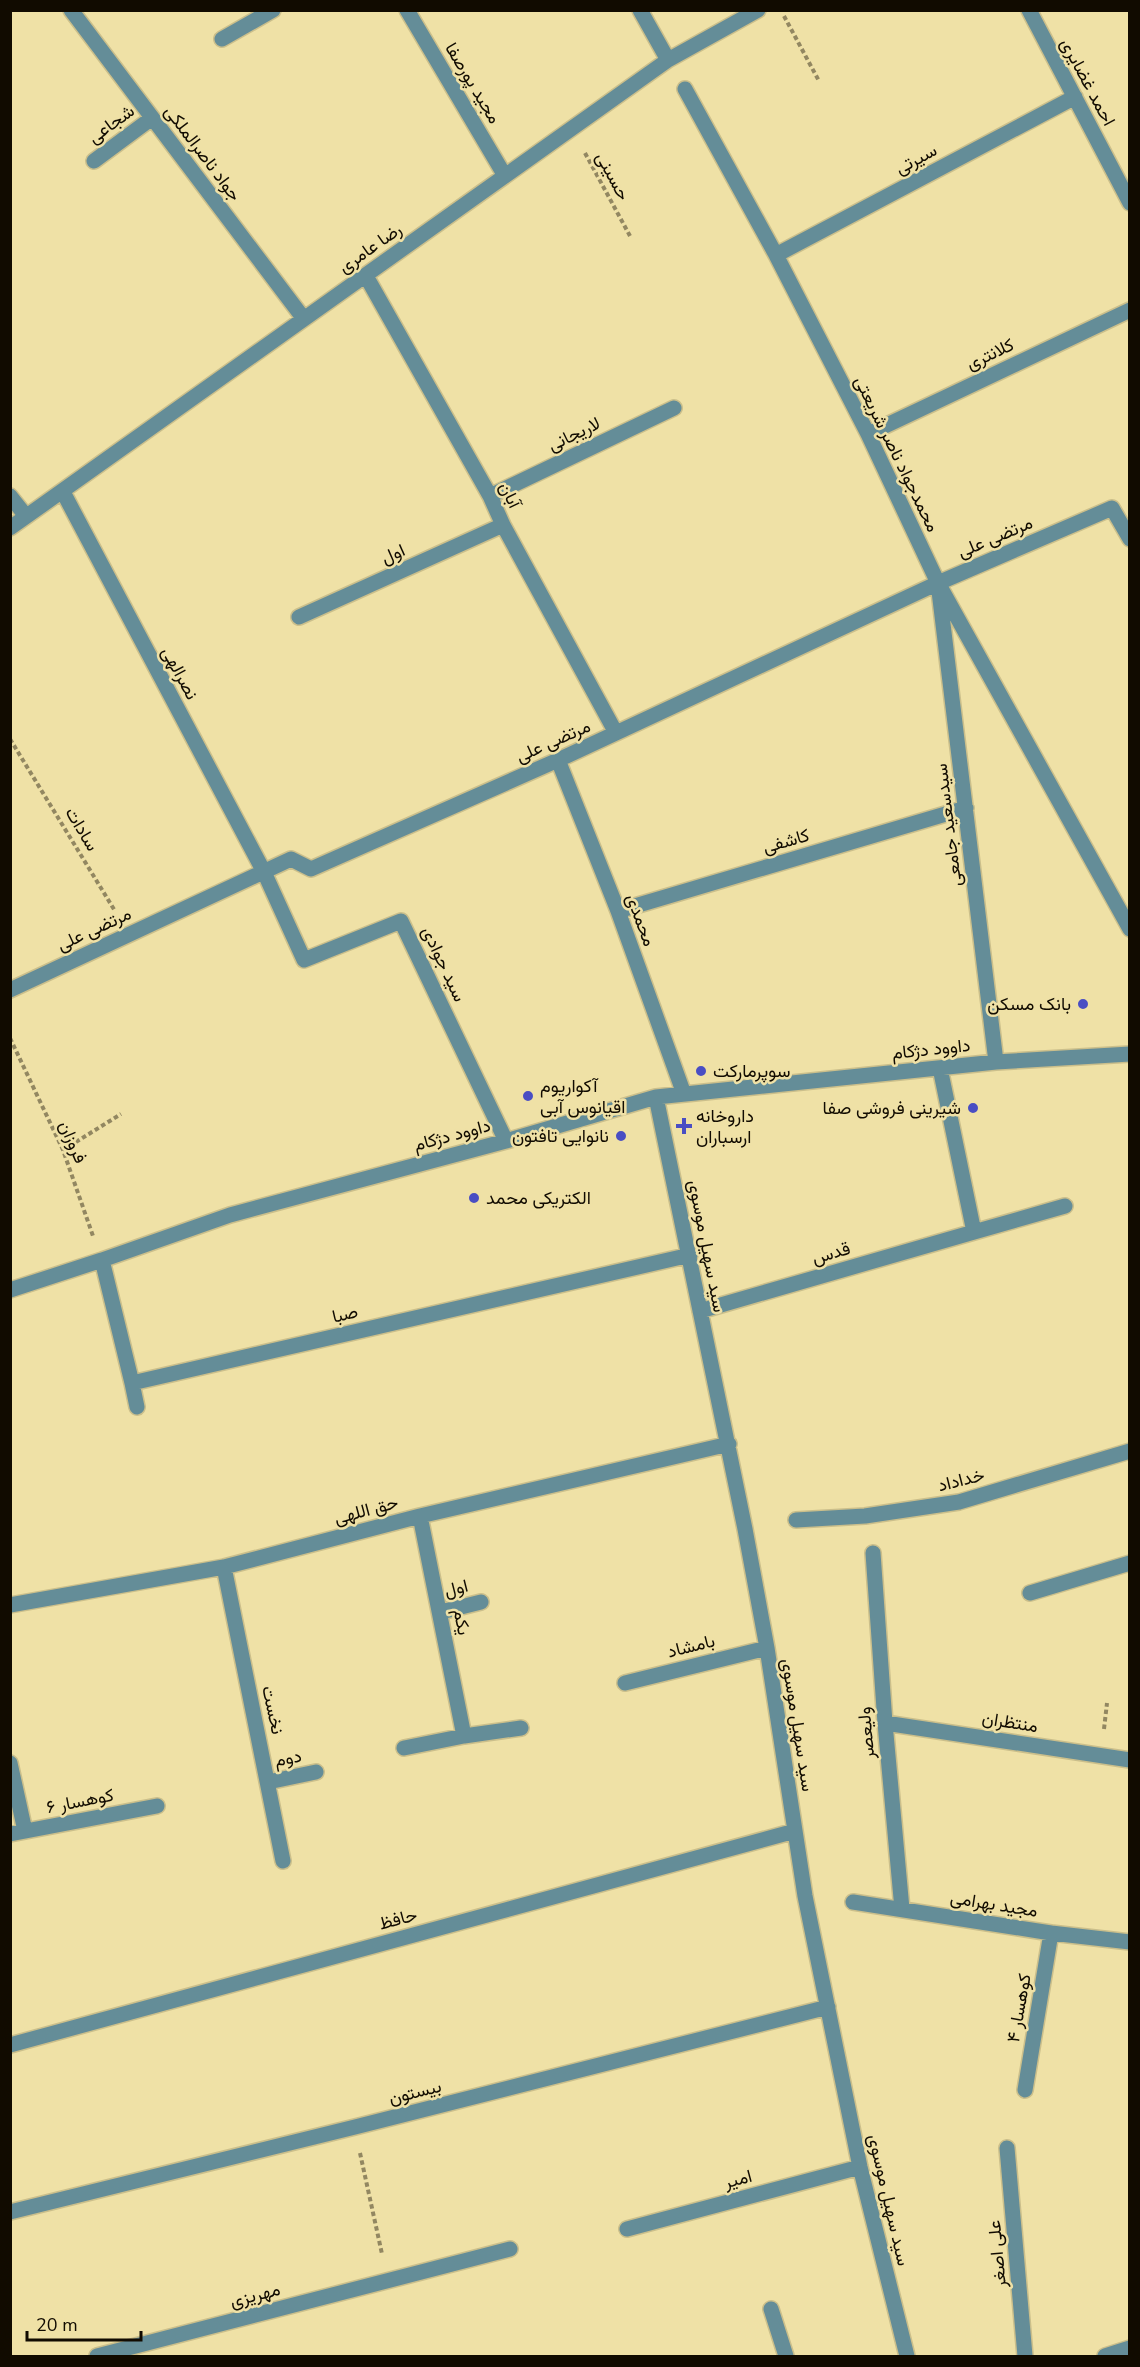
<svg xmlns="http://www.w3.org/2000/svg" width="1140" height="2367" font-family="'Nunito Sans',Vazirmatn,sans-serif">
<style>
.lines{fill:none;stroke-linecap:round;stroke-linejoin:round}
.minor-casing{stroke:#cbbf8b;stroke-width:18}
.path{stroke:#928761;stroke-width:4;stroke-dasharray:4.5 3;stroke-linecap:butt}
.minor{stroke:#648d98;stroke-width:15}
.poi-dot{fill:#494ec3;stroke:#efe1a6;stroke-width:2}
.labels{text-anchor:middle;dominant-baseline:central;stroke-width:5;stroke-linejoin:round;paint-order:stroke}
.street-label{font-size:18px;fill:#110b00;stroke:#efe1a6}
.poi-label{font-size:18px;fill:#110b00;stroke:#efe1a6;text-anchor:start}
</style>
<rect width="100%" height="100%" fill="#efe1a6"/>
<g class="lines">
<g class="minor-casing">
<path id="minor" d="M71,10l233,309
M407,10l98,166
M640,10l28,50
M1029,10l101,193
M222,39l51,-29
M685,89l91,166 92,179 70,149 192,346
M94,161l58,-43
M776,255l299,-158
M366,276l124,220 13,29 113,208
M868,434l262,-124
M63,492l201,380 40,88 97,-39 105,220
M10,496l16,20
M490,496l184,-88
M10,528l658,-468 90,-50
M939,591l57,471
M299,617l204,-92
M558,760l60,151 66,183
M618,911l348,-103
M10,990l281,-131 20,10 247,-109 380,-177 174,-75 18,31
M656,1097l89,432 22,119 38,248 55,271 47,189
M974,1232l91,-26
M102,1260l30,123 558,-128
M10,1290l92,-30 128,-45 276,-74 150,-44 340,-35 134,-8
M700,1311l274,-79 -34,-164
M132,1383l5,24
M420,1516l44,220
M796,1520l69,-4 94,-14 171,-51
M873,1553l12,170 17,186
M224,1567l59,294
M1030,1593l100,-30
M10,1605l214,-38 196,-51 309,-72
M441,1612l40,-10
M625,1683l142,-35
M885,1723l245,37
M404,1748l60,-12 57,-8
M10,1763l15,68
M268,1782l48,-10
M10,1834l147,-28
M853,1902l198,31 79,9
M10,2045l785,-214
M1025,2090l26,-157
M1007,2148l18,208
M10,2212l345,-85 473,-120
M627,2229l233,-62
M771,2309l15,47
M97,2356l413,-107
M1105,2356l25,-8"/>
</g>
<path class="path" d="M784,16l35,65
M585,153l45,83
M10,739l105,172
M10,1038l53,112 30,86
M63,1150l58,-36
M1104,1729l3,-26
M360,2153l22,101"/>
<use href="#minor" class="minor"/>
</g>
<g class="poi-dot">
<circle cx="1083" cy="1004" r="6"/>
<circle cx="701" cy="1071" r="6"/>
<circle cx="528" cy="1096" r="6"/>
<circle cx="973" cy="1108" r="6"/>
<path d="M681 1117h6v6h6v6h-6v6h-6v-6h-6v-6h6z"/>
<circle cx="621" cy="1136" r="6"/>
<circle cx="474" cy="1198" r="6"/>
</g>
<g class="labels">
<g class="street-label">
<text transform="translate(1088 82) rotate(62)">احمد غضایری</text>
<text transform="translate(473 83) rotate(59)">مجید پورصفا</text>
<text transform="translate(111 124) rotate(-36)">شجاعی</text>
<text transform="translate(203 153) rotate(53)">جواد ناصرالملکی</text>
<text transform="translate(916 159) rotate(-28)">سیرتی</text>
<text transform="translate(613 176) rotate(62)">حسینی</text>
<text transform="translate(370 248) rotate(-35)">رضا عامری</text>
<text transform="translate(990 354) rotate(-25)">کلانتری</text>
<text transform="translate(574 434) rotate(-26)">لاریجانی</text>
<text transform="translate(897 454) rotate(64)">محمدجواد ناصر شریعتی</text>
<text transform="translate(510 495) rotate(64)">آبان</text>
<text transform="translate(995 537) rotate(-23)">مرتضی علی</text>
<text transform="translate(393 554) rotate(-24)">اول</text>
<text transform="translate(180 673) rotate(62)">نصرالهی</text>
<text transform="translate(553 741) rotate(-24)">مرتضی علی</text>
<text transform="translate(948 825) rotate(-97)">سیدسعید جامعی</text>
<text transform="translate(82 829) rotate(59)">سادات</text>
<text transform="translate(786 841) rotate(-16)">کاشفی</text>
<text transform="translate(641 920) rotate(70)">محمدی</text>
<text transform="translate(94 929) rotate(-25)">مرتضی علی</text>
<text transform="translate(444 964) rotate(65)">سید جوادی</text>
<text transform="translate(931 1049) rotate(-6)">داوود دژکام</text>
<text transform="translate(452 1135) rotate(-15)">داوود دژکام</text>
<text transform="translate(73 1142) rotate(67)">فروزان</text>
<text transform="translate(707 1246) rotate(79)">سید سهیل موسوی</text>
<text transform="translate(831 1253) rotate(-16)">قدس</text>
<text transform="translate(345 1314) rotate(-13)">صبا</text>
<text transform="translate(961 1480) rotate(-14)">خداداد</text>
<text transform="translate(366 1510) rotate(-15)">حق اللهی</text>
<text transform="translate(456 1588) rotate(-14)">اول</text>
<text transform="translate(462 1622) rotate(79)">یکم</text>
<text transform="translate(691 1646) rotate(-14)">بامشاد</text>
<text transform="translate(273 1710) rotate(78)">نخست</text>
<text transform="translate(1010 1722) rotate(9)">منتظران</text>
<text transform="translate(798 1725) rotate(81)">سید سهیل موسوی</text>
<text transform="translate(866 1733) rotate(-95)">ولیعصر</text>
<text transform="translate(288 1758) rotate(-11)">دوم</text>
<text transform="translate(80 1801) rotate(-11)">کوهسار ۶</text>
<text transform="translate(994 1904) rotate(9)">مجید بهرامی</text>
<text transform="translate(398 1919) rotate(-15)">حافظ</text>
<text transform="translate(1019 2008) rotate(-80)">کوهسار ۴</text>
<text transform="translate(415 2092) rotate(-14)">بیستون</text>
<text transform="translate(738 2179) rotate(-15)">امیر</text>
<text transform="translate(889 2200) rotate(77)">سید سهیل موسوی</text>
<text transform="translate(997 2254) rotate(-95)">علی اصغر</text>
<text transform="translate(255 2295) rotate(-15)">مهریزی</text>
</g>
<g class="poi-label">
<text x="1071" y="1004" text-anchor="end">بانک مسکن</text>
<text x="713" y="1071">سوپرمارکت</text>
<text x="540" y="1086">آکواریوم<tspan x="540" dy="21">اقیانوس آبی</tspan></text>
<text x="961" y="1108" text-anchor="end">شیرینی فروشی صفا</text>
<text x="696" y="1116">داروخانه<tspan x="696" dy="21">ارسباران</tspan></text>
<text x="609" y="1136" text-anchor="end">نانوایی تافتون</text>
<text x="486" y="1198">الکتریکی محمد</text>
</g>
</g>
<rect width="1140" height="2367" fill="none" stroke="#110b00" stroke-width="24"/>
<path d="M27 2331v9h114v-9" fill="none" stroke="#110b00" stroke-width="3"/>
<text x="36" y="2331" font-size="18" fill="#110b00" stroke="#efe1a6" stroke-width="4.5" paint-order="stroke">20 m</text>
</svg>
